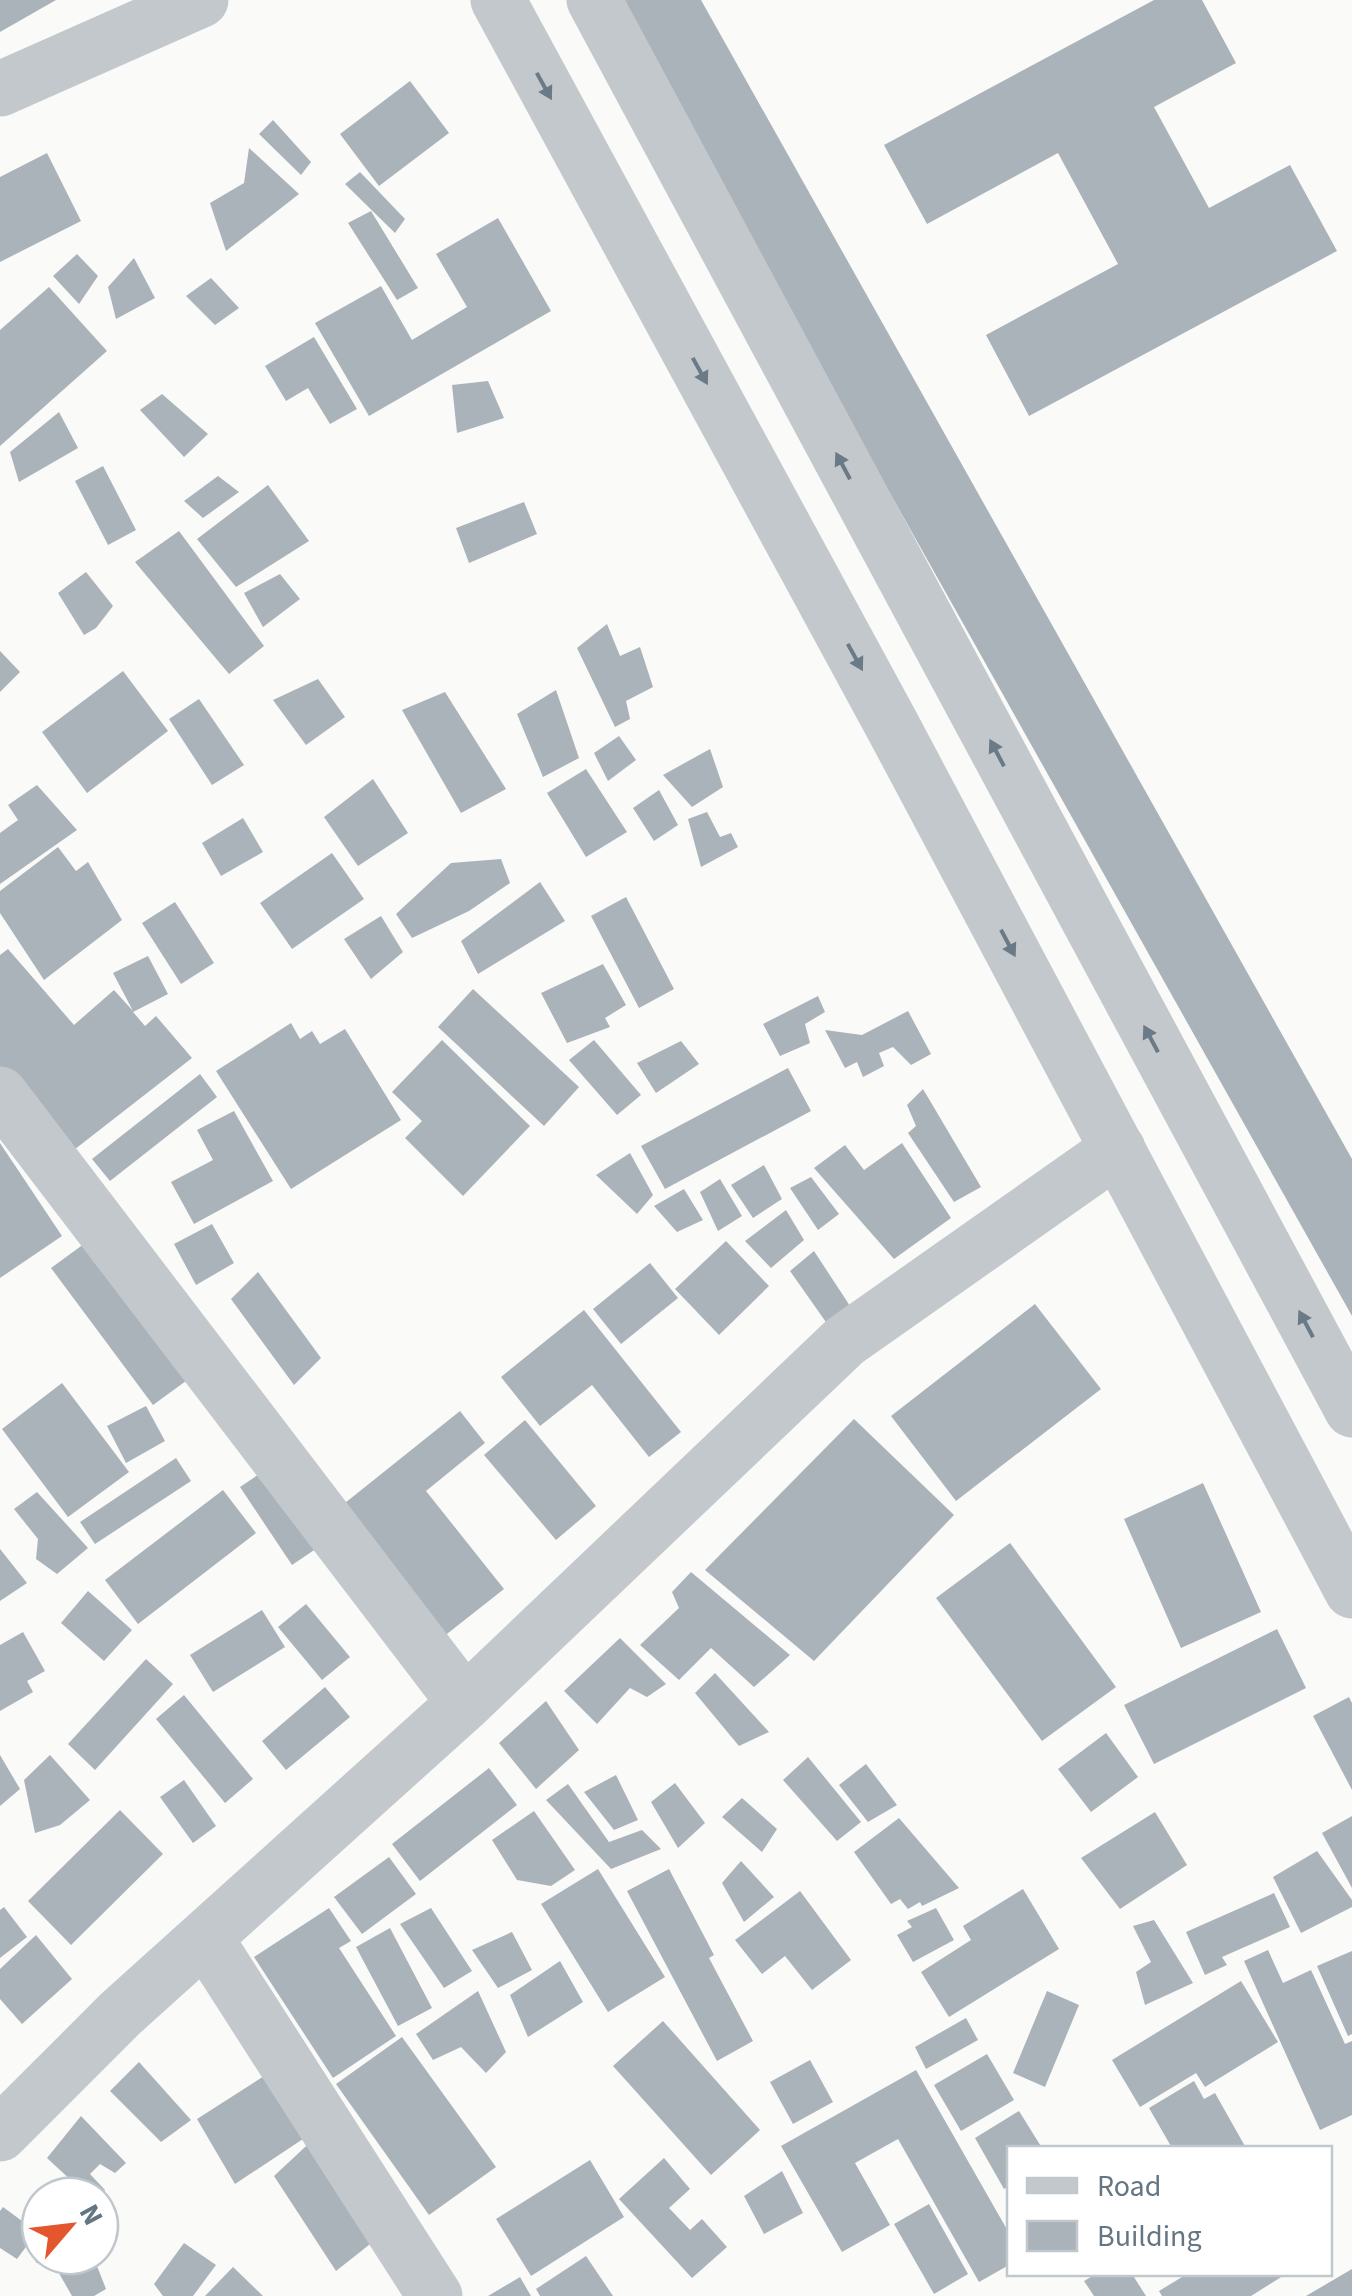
<svg xmlns="http://www.w3.org/2000/svg" width="1352" height="2296" font-family="'Source Sans 3',sans-serif">
<style>
.building{fill:#aab3b9}
.lines{fill:none;stroke-linecap:round;stroke-linejoin:round}
.minor{stroke:#c3c8cc;stroke-width:55}
.tertiary{stroke:#c3c8cc;stroke-width:55}
.oneway{fill:#6a7a87}
</style>
<rect width="100%" height="100%" fill="#fafaf8"/>
<path class="building" d="M0,0h56l-56,32z
M613,0h88l651,1159v157z
M1154,0h48l34,63 -82,44 55,101 81,-43 47,86 -308,165 -43,-81 132,-71 -60,-111 -131,71 -43,-79z
M410,81l39,52 -70,53 -39,-52z
M273,120l38,42 -10,13 -42,-41z
M249,148l50,46 -73,57 -16,-48 34,-20z
M47,153l34,68 -81,41v-85z
M360,172l45,47 -10,14 -50,-49z
M371,211l47,77 -21,12 -49,-77z
M498,218l53,93 -182,105 -54,-93 66,-37 31,54 55,-33 -31,-53z
M77,254l21,22 -19,28 -26,-28z
M134,258l21,40 -39,21 -8,-32z
M211,278l28,30 -24,17 -29,-29z
M49,287l58,64 -107,95v-116z
M314,337l43,72 -27,15 -22,-36 -22,13 -21,-35z
M488,381l16,37 -47,15 -5,-48z
M162,394l46,40 -24,23 -44,-47z
M59,412l19,36 -59,34 -9,-30z
M103,466l33,64 -28,15 -33,-64z
M218,476l21,16 -36,26 -19,-17z
M268,485l41,56 -73,46 -39,-48z
M524,502l13,32 -68,29 -13,-35z
M179,531l85,115 -35,28 -94,-112z
M86,572l27,34 -17,22 -12,7 -26,-42z
M280,574l20,25 -37,28 -19,-34z
M607,624l13,32 20,-9 13,40 -27,14 4,18 -15,8 -38,-79z
M0,651l20,21 -20,20z
M123,671l45,60 -81,62 -45,-61z
M318,679l27,38 -39,28 -33,-45z
M556,690l23,68 -36,19 -26,-63z
M445,692l61,97 -45,24 -59,-103z
M199,699l45,66 -32,20 -43,-66z
M619,736l17,24 -28,21 -14,-28z
M710,749l13,38 -31,20 -29,-32z
M586,769l41,63 -41,25 -39,-64z
M373,779l35,54 -50,33 -34,-49z
M37,785l40,45 -77,54v-51l18,-13 -10,-15z
M659,790l19,35 -24,16 -21,-33z
M707,812l13,25 11,-4 7,14 -37,20 -13,-48z
M243,818l20,34 -42,24 -19,-33z
M58,847l18,24 12,-9 34,58 -78,60 -44,-67v-22z
M332,853l32,46 -72,50 -32,-46z
M501,859l9,24 -41,28 -57,27 -16,-24 55,-51z
M540,882l25,39 -87,53 -17,-33z
M626,897l48,92 -35,19 -48,-92z
M175,902l39,61 -33,21 -39,-61z
M381,916l22,36 -32,27 -27,-40z
M8,949l66,76 40,-35 19,21 -20,-38 35,-17 20,38 -35,18 12,14 11,-10 36,42 -122,95 -70,-82v-116z
M603,964l23,41 -21,13 5,9 -43,16 -26,-50z
M473,989l106,98 -35,39 -106,-99z
M818,996l7,16 -20,12 5,19 -30,13 -17,-32z
M908,1011l23,43 -20,11 -18,-18 -14,6 5,13 -21,11 -6,-15 -12,6 -20,-38 37,5z
M291,1023l9,16 12,-8 8,13 25,-15 56,91 -110,69 -75,-118z
M442,1040l88,86 -67,70 -58,-58 17,-17 -30,-29z
M594,1040l47,55 -24,20 -48,-55z
M681,1041l18,23 -43,29 -19,-30z
M788,1068l23,43 -146,78 -24,-43z
M200,1074l17,23 -107,84 -18,-22z
M923,1089l58,98 -27,15 -46,-69 8,-7 -9,-21z
M234,1111l39,70 -79,43 -23,-42 42,-22 -16,-30z
M0,1143l62,93 -62,42z
M902,1143l49,75 -57,41 -80,-91 31,-23 19,25z
M630,1153l23,42 -16,19 -41,-39z
M764,1165l18,34 -29,19 -22,-33z
M811,1177l28,37 -21,16 -28,-42z
M720,1179l22,37 -24,15 -18,-39z
M684,1189l19,31 -26,12 -23,-26z
M786,1210l18,30 -33,28 -26,-27z
M212,1224l22,39 -38,22 -22,-41z
M99,1233l102,137 -48,35 -102,-137z
M726,1241l43,45 -50,49 -44,-46z
M814,1251l38,58 -24,16 -38,-54z
M650,1263l28,35 -57,46 -28,-35z
M258,1272l63,86 -27,27 -63,-86z
M1035,1304l66,85 -145,112 -65,-85z
M584,1310l97,122 -32,25 -57,-72 -52,41 -39,-49z
M62,1383l67,89 -61,45 -66,-88z
M146,1406l19,35 -39,22 -19,-37z
M460,1411l25,32 -59,48 78,98 -66,52 -103,-130z
M854,1419l100,96 -140,146 -109,-91z
M525,1420l71,86 -40,34 -72,-85z
M176,1458l15,23 -96,63 -15,-22z
M277,1462l52,78 -37,25 -52,-78z
M1203,1483l58,129 -80,36 -57,-129z
M223,1490l33,43 -118,91 -33,-44z
M37,1492l51,56 -31,26 -21,-15 2,-20 -24,-30z
M1010,1543l106,144 -74,54 -106,-143z
M0,1549l27,34 -27,18z
M691,1572l99,83 -36,32 -43,-39 -32,32 -39,-35 39,-37 -7,-16z
M88,1591l44,39 -28,31 -43,-38z
M306,1604l44,53 -28,23 -44,-53z
M262,1610l23,37 -72,45 -23,-37z
M1277,1629l29,59 -152,76 -30,-59z
M23,1632l22,39 -18,10 6,11 -33,19v-66z
M620,1638l46,46 -19,13 -17,-9 -33,36 -33,-33z
M146,1659l27,25 -78,86 -27,-26z
M715,1673l54,59 -30,14 -44,-53z
M325,1687l25,30 -64,53 -24,-29z
M184,1695l69,84 -28,24 -69,-84z
M1349,1697l3,6v87l-39,-74z
M546,1701l33,49 -43,39 -37,-46z
M1106,1733l32,44 -47,35 -33,-43z
M0,1755l20,34 -20,17z
M50,1755l40,45 -30,25 -25,8 -11,-53z
M808,1757l53,65 -24,19 -54,-61z
M866,1764l31,41 -29,17 -29,-37z
M489,1768l28,37 -97,76 -28,-37z
M616,1775l22,45 -24,10 -30,-38z
M184,1780l32,46 -23,17 -33,-46z
M675,1783l30,40 -27,25 -27,-46z
M568,1784l41,58 33,-12 19,19 -50,20 -65,-69z
M742,1798l35,31 -15,23 -40,-35z
M120,1810l43,44 -92,91 -43,-44z
M534,1811l41,59 -24,16 -34,-6 -25,-40z
M1155,1812l32,53 -67,44 -39,-51z
M1352,1816v72l-30,-55z
M899,1818l60,70 -37,18 -2,-4 -12,7 -8,-10 -9,5 -37,-52z
M1317,1851l35,49v7l-51,26 -28,-56z
M389,1857l27,37 -54,40 -28,-37z
M741,1861l33,36 -30,25 -22,-39z
M598,1869l67,108 -57,35 -67,-108z
M669,1869l45,86 -5,3 44,83 -36,20 -90,-170z
M1023,1889l36,60 -110,68 -28,-45 50,-32 -8,-14z
M800,1891l51,69 -39,30 -27,-34 -23,18 -27,-34z
M1274,1893l16,34 -68,30 5,8 -22,10 -19,-43z
M4,1907l23,30 -27,21v-48z
M329,1908l22,33 -12,7 57,88 -63,42 -79,-121z
M431,1908l41,63 -28,17 -44,-64z
M936,1908l18,32 -41,22 -16,-27 15,-8 -5,-6z
M1154,1920l39,63 -48,22 -9,-33 15,-10 -18,-36z
M390,1928l42,80 -34,18 -42,-79z
M512,1932l20,38 -34,18 -26,-38z
M36,1935l36,44 -50,45 -22,-25v-30z
M1268,1950l15,33 28,-13 34,74 7,-3v74l-32,15 -76,-169z
M1352,1951v83l-4,2 -31,-70z
M560,1961l23,41 -55,35 -18,-42z
M1241,1981l37,61 -73,45 -9,-14 -56,34 -28,-47z
M478,1991l28,61 -20,21 -25,-26 -28,13 -17,-26z
M1047,1991l32,14 -34,82 -32,-14z
M966,2018l12,22 -52,29 -11,-22z
M663,2021l97,109 -49,45 -98,-109z
M402,2037l94,130 -67,48 -93,-131z
M987,2054l27,46 -53,31 -27,-46z
M810,2060l23,42 -40,22 -23,-42z
M139,2062l52,58 -30,22 -51,-51z
M275,2069l34,66 -74,49 -38,-65z
M916,2070l93,163v32l-30,17 -81,-143 -43,24 35,62 -48,27 -61,-106z
M1194,2081l10,18 11,-6 31,55h-74l-23,-40z
M1019,2111l23,37h-33v38l-5,3 -29,-51z
M81,2116l45,47 -11,10 -15,-9 -10,10 15,16 -4,6h-13l-41,-38z
M319,2134l65,99 -48,38 -62,-95z
M664,2158l26,31 -21,19 21,22 12,-11 25,28 -35,31 -73,-79z
M590,2160l34,57 -93,59 -35,-57z
M782,2171l21,42 -39,21 -20,-38z
M929,2204l39,70 -34,20 -40,-70z
M3,2207l34,25 -20,27 -17,-11v-37z
M184,2243l32,22 -23,31h-30l-9,-12z
M40,2251v5h53l13,33 -12,7h-22l-20,-35 -16,2 -1,-10z
M586,2256l27,40h-73l-4,-7z
M233,2267l30,29h-58z
M1352,2269v27h-46z
M1096,2274h36l14,22h-52l-10,-15z
M1187,2274h99l-35,22h-89l-3,-5z
M520,2277l11,19h-43z"/>
<g class="lines">
<path class="minor" d="M0,89l201,-89
M0,1094l465,609
M206,1939l229,357
M0,2134l120,-120 345,-311 380,-362 273,-192"/>
<path class="tertiary" d="M498,0l395,727 459,864
M594,0l758,1410"/>
</g>
<defs><path id="oneway-solid" d="M-6-.8H1V-3.2L6.5 0L1 3.2V.8H-6Z" transform="scale(2.5)"/></defs>
<g class="oneway">
<use href="#oneway-solid" transform="translate(544 86) rotate(61)"/>
<use href="#oneway-solid" transform="translate(700 371) rotate(61)"/>
<use href="#oneway-solid" transform="translate(843 466) rotate(-118)"/>
<use href="#oneway-solid" transform="translate(855 657) rotate(61)"/>
<use href="#oneway-solid" transform="translate(997 753) rotate(-118)"/>
<use href="#oneway-solid" transform="translate(1008 943) rotate(62)"/>
<use href="#oneway-solid" transform="translate(1151 1039) rotate(-118)"/>
<use href="#oneway-solid" transform="translate(1306 1324) rotate(-118)"/>
</g>
<rect x="1007" y="2146" width="325" height="130" fill="#ffffff" stroke="#c1c8cd" stroke-width="2.5"/>
<rect x="1027" y="2178" width="50" height="15" fill="#c3c8cc" stroke="#c1c8cd" stroke-width="2.5"/>
<text x="1097" y="2196" font-size="30" fill="#657683">Road</text>
<rect x="1027" y="2221" width="50" height="30" fill="#aab3b9" stroke="#c1c8cd" stroke-width="2.5"/>
<text x="1097" y="2246" font-size="30" fill="#657683">Building</text>
<g transform="translate(70 2226) rotate(62)"><circle r="48" fill="#ffffff" stroke="#c1c8cd" stroke-width="2.5"/>
<path d="M0-8L18 38L0 25L-18 38Z" fill="#e4572e"/>
<text y="-15" font-size="28" font-weight="bold" text-anchor="middle" fill="#657683">N</text>
</g>
</svg>
